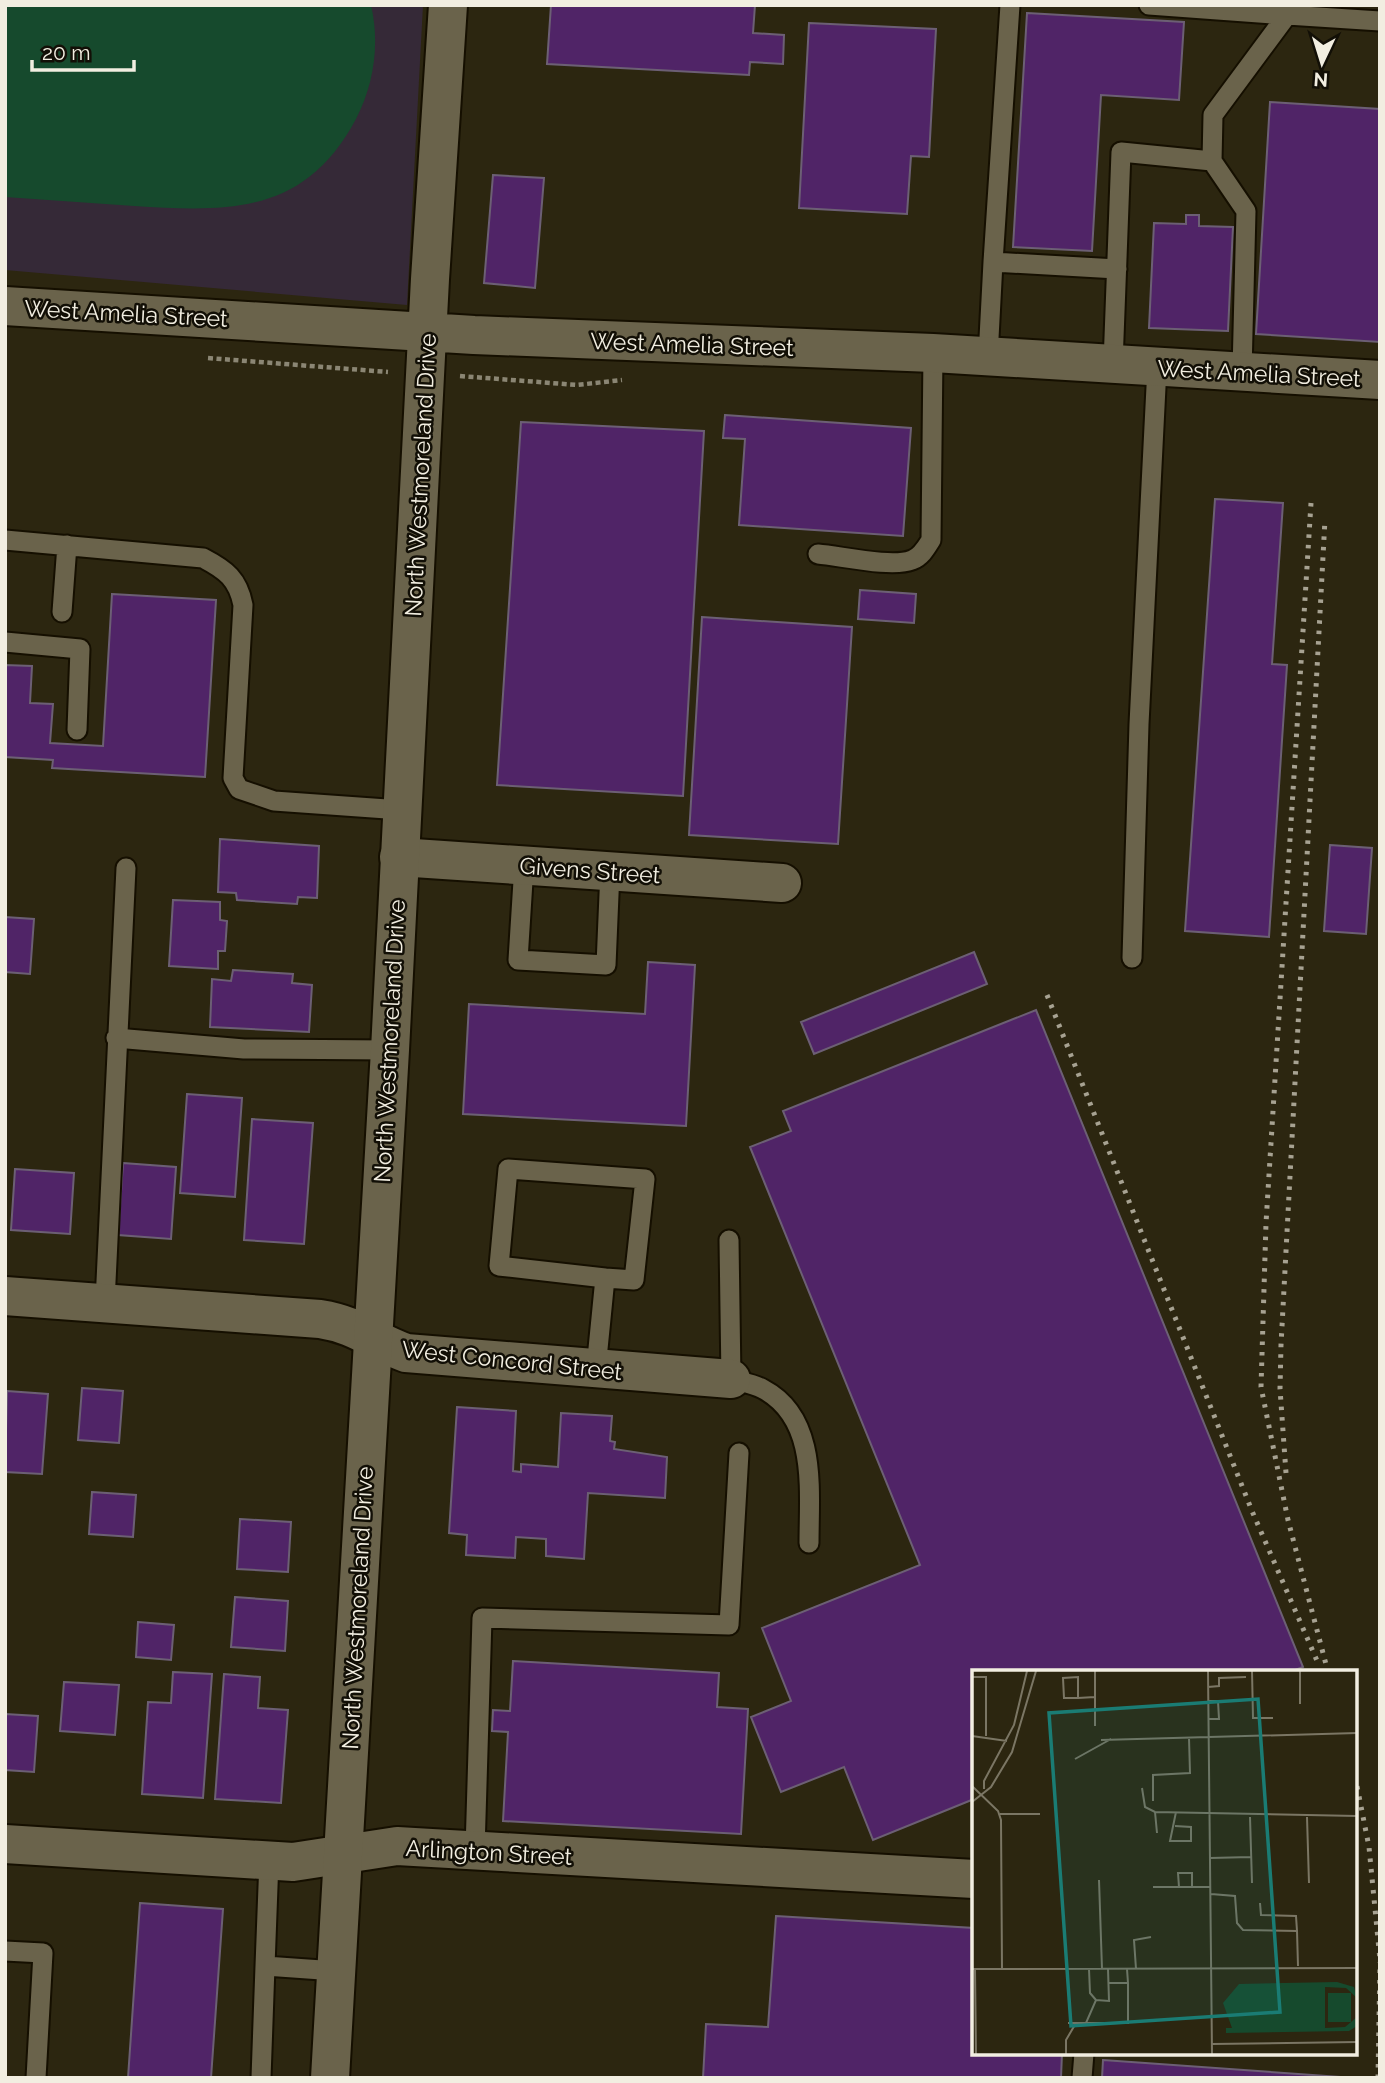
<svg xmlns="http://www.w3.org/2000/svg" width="1385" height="2083" font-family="Raleway,sans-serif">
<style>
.education{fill:#352937}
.green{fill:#164a2d}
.building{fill:#502467;stroke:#6c5f74;stroke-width:2}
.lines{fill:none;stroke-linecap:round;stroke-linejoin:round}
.service-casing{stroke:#150f00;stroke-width:23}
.minor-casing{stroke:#150f00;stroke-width:42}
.tertiary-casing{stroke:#150f00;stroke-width:42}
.path{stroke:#8b8674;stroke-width:4.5;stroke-dasharray:5 3.5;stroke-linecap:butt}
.service{stroke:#6a634b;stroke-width:19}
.minor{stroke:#6a634b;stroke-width:38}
.tertiary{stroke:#6a634b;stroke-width:38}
.rail{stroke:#a7a292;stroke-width:5;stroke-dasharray:3.5 7;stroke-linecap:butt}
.labels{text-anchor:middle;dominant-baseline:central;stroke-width:5;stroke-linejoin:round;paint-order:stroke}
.street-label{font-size:23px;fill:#f2eee1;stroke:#120f06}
.inset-road{fill:none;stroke:#7b7664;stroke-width:2}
.view{fill:#1a7c74;fill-opacity:0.15;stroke:#1a7c74;stroke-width:3.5}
.inset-edge{fill:none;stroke:#f2eee1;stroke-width:3.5}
</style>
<rect width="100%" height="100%" fill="#2c2610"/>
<path class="education" d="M5,5h418l-16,300 -402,-35z"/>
<path class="green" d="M5,5h366c9,39 3,79 -15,114 -51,96 -128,93 -222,87 -43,-3 -86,-6 -129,-9z"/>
<path class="building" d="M551,5h204l-2,28 31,2 -1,29 -33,-2 -1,13 -202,-11z
M1027,13l157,9 -5,78 -78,-5 -9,156 -79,-4z
M809,23l127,6 -7,128 -18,-1 -4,58 -108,-6z
M1270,102l110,7v233l-124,-8z
M493,175l51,3 -9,110 -51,-5z
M1186,215h13v11l34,1 -5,104 -79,-3 5,-105 32,1z
M725,415l186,13 -8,108 -164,-11 6,-86 -22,-1z
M521,422l183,9 -21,365 -186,-11z
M1215,499l68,4 -11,161 15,1 -18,272 -84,-6z
M860,590l56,4 -2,29 -56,-4z
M112,594l104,6 -11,177 -153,-9 1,-8 -48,-3v-92l27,1 -2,37 23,1 -3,39 53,3z
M702,617l150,10 -14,217 -149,-9z
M220,839l99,7 -2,52 -19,-1 -1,7 -60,-4 -1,-7 -18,-1z
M1330,845l42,3 -6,86 -42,-3z
M173,900l47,2v18l7,1 -2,30h-7v18l-49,-3z
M5,917l29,2 -4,55 -25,-2z
M974,952l13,32 -173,70 -13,-32z
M648,962l47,3 -9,161 -223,-12 6,-110 176,10z
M233,970l60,4 -1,9 20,2 -3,47 -99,-5 2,-48 19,2z
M1036,1010l267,657 -13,5h-316v127l-101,41 -29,-73 -63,25 -30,-75 40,-16 -29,-73 158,-63 -170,-418 41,-16 -8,-20z
M187,1094l55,4 -7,99 -55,-4z
M252,1119l61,4 -9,121 -60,-4z
M123,1163l53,4 -5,72 -53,-4z
M15,1169l59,4 -4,61 -59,-4z
M82,1388l41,3 -4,52 -41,-3z
M7,1391l41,3 -6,80 -37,-2z
M457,1407l59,4 -3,60 8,1v-8l37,3 3,-54 51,3 -2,25 5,1 -1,7 53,8 -2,41 -77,-5 -4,66 -38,-3v-17l-30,-2 -1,21 -49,-3 1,-20 -18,-2z
M92,1492l44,3 -3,42 -44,-3z
M240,1519l51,3 -3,50 -51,-3z
M235,1597l53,4 -3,50 -54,-4z
M138,1622l36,3 -3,35 -35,-3z
M513,1661l206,12 -2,34 31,2 -7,125 -238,-13 5,-89 -16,-1 1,-21 17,1z
M173,1672l39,2 -9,124 -61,-4 6,-92 23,1z
M224,1674l36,3 -2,31 30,2 -7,93 -66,-4z
M64,1682l55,3 -4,50 -55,-4z
M5,1714l33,2 -4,56 -29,-2z
M140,1903l83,6 -12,169h-83z
M776,1916l198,12v125h88l-1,25h-358l3,-54 62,3z
M1103,2060l252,18h-253z"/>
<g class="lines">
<g class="service-casing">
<path id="service" d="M1149,5l138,10
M1212,161l34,50 -4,161
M993,262l17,-257
M988,357l5,-95 124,7
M1113,364l8,-212 91,9 1,-46 74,-100 93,6
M5,540l198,18c23,12 35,21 40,47l-10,173 6,11 35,12 127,9
M818,554c23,2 74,14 94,6 9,-3 14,-12 19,-20l2,-187
M62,612l5,-67
M5,642l75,7 -3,81
M524,865l-6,95 88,5 4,-94
M1132,958l7,-234 18,-357
M116,1038l128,11 146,1
M729,1240l2,139c10,3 23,5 32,10 55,29 46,101 46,154
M105,1302l21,-434
M596,1369l9,-91 29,2 11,-101 -137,-10 -9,97 106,12
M475,1850l7,-232 247,7 10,-172
M5,1951l38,2 -7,125
M265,1966l4,-106
M261,2078l4,-112 71,5
M1082,2078l2,-25"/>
</g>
<g class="minor-casing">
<path id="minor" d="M399,857l383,26
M5,1296l315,23c38,6 52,22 86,34l325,26
M5,1844l288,18 104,-16 577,33"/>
</g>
<g class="tertiary-casing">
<path id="tertiary" d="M5,306l469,29 459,18 447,27
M330,2078l60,-1028 40,-771 18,-274"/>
</g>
<path class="path" d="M208,358l180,14
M460,376l117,9 45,-5"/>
<use href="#service" class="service"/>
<use href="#minor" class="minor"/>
<use href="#tertiary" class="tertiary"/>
<path class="rail" d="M1311,503l-45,720 -5,164 27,133 40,152
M1047,995l205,516 66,152
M1286,1473l-6,-84 1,-44 44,-826
M1355,1776l14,71 11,113
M1378,2078l2,-116"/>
</g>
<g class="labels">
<g class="street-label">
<text transform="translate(126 313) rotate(3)">West Amelia Street</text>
<text transform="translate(692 344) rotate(2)">West Amelia Street</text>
<text transform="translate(1259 373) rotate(3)">West Amelia Street</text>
<text transform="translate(420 475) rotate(-87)">North Westmoreland Drive</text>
<text transform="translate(590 870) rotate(4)">Givens Street</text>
<text transform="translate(389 1041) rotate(-87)">North Westmoreland Drive</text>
<text transform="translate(512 1360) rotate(6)">West Concord Street</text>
<text transform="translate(357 1608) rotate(-87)">North Westmoreland Drive</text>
<text transform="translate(489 1852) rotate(3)">Arlington Street</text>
</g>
</g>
<g transform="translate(972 1670)">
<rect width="385" height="385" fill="#2c2610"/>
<path d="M365,312l17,5 3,11 -11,-10 -21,-1v41l20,-1 12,-10v9l-8,5 -123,2v-5h6l-9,-25 16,-19zM356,323h23v29h-23z" fill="#164a2d"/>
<path class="inset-road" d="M236,1l4,383M280,1l1,47h20M328,1v33M0,7h14v59M236,17l11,-1v-8l27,-1M106,28v-21l-15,1 1,20h14l17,-1M236,31h10l1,18h-11M123,56v-55M0,66l35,5M129,70l256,-7M103,89l36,-20M0,116l26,25 3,9 1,149M170,118l3,19 10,5 202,4M12,119v-8l30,-56 13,-54M181,131v-26l37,-2 -1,-35M0,132l19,-15 21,-35 24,-81M183,142l2,21M28,144h40M278,147l2,66M335,147l2,66M203,156l16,1v14h-21l6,-29M238,188l41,-1M127,210l3,89M181,217h58M207,217l-1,-14h14v14M239,224l24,2 2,27 6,7 54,1 1,35M288,233l1,12 35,1 1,15M0,299l385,-1M3,299l1,85M117,299l1,24 6,7M164,299l-2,-29 17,-3M137,313h19l-1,-14M96,353h18l10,-23 13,1 -1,-32M114,353h42v-40M240,374l145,-2M94,384v-14l10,-17"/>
<path class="view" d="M286,29l22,313 -209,14 -22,-313z"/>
<rect width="385" height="385" class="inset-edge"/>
</g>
<rect width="1385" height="2083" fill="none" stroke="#f2eee1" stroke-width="14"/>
<g transform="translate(1322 63) rotate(184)" stroke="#120f06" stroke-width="5" paint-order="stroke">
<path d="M0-5L12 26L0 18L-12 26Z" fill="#f2eee1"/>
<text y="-10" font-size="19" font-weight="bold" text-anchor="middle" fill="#f2eee1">N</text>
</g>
<path d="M32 60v10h102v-10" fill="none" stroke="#f2eee1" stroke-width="3.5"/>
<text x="42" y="60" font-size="21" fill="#f2eee1" stroke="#120f06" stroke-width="5" paint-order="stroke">20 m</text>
</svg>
